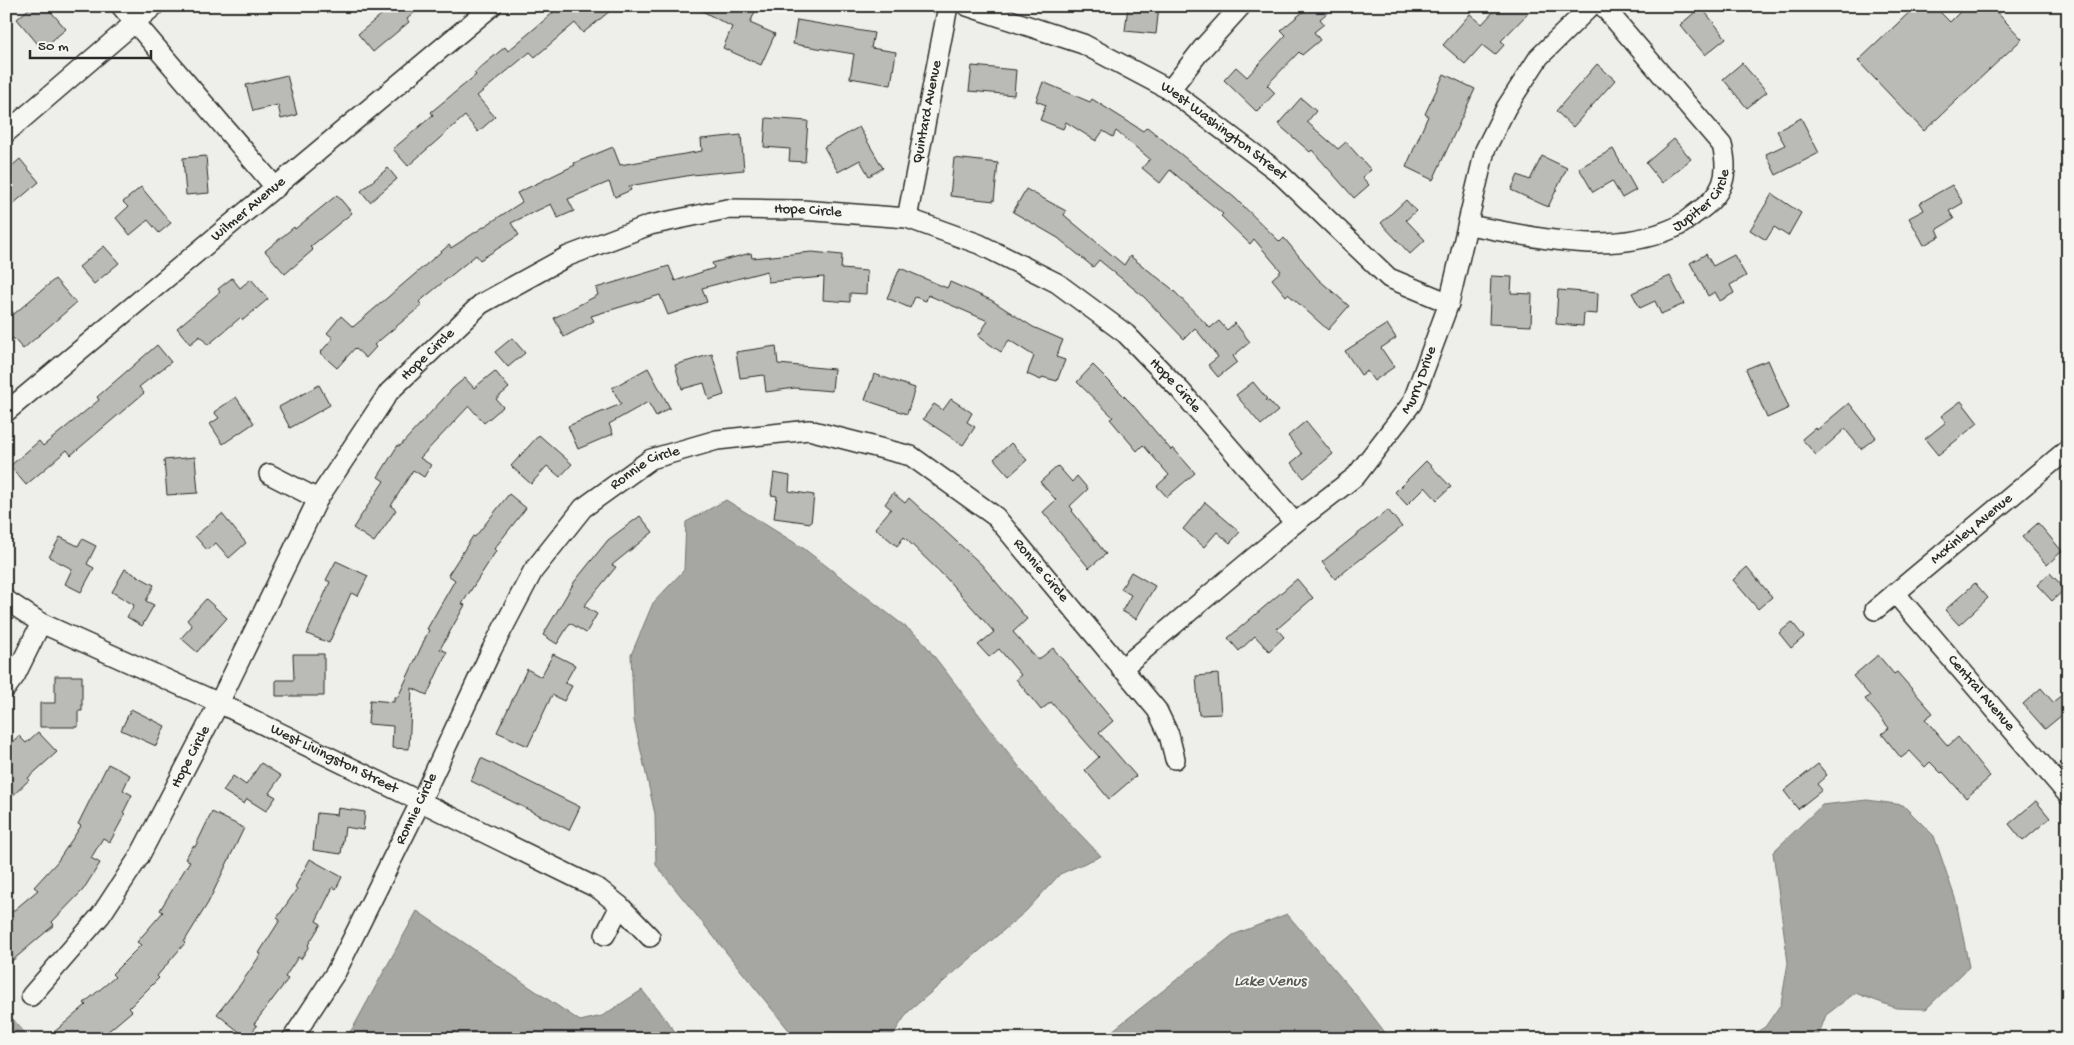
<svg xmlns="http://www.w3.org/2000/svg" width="2074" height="1045" font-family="'Gochi Hand',sans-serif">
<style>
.water{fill:#a6a6a3;stroke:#757573}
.building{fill:#babab7;stroke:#2b2b2b}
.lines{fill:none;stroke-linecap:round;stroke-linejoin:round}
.street-casing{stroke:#2b2b2b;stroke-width:22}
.street{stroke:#f6f6f2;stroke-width:19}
.labels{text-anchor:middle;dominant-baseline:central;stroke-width:4;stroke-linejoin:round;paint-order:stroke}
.street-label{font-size:15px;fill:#2b2b2b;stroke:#f6f6f2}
.water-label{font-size:16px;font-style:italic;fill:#565655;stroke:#f6f6f2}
</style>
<rect width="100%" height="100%" fill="#eeeeea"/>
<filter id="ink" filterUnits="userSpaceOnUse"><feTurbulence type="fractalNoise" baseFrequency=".02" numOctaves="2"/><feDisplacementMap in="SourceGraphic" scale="10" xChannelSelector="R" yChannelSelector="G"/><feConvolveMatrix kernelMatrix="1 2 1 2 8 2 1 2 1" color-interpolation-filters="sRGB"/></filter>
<g filter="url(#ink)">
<path class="water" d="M726,500l77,48 117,90 114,148 67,70 -41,18 -34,37 -118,101 -18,27h-94l-140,-174 -1,-51 -21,-94 -3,-65 22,-52 31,-33 2,-48z
M1867,800l36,5 31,31 22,65 13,66 -43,42 -30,-1 -41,-15 -29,22 -9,24h-72l20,-12 16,-23 7,-41 -15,-111 49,-47z
M417,911l163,110 22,-5 40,-26 39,49h-336l9,-13z
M1287,914l74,87 29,38h-288l131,-104z
M6,1011l24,28h-16l-8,-10z"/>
<path class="building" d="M32,6h14l20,23 -24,20 -25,-30z
M392,6h30l-15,13 2,3 -36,30 -15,-18z
M561,6h55l-33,27 -8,-10 -40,34 -5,-5 -53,44 18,21 -17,15 -13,-16 -57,50 -15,-17 40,-34 -2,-3 45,-37 -2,-2 31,-26 3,4z
M693,6h50l12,6 -5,11 25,11 -14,31 -38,-17 9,-21z
M1128,6h31l-3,28 -31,-3z
M1310,6h25l-15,13 4,5 -10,8 6,8 -18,15 -3,-3 -32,33 8,8 -18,19 -33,-32 12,-13 11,10 39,-42 -5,-5z
M1499,6h36l-34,35 4,3 -10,11 -13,-10 -17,19 -22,-19 27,-31 12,10z
M1916,6h18l16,16 16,-16h25l31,33 -98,92 -66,-70z
M1701,7l25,31 -21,17 -25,-30z
M797,20l77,13 -3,15 25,4 -5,33 -41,-7 4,-24 -61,-10z
M1742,63l25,29 -20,16 -24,-29z
M1597,64l18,16 -42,47 -17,-16z
M972,66l44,4 -2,25 -45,-4z
M1444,74l31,15 -42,91 -27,-13 22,-51 -3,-2z
M287,75l10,40 -16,4 -3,-14 -25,6 -7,-26z
M1043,82l47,20 2,-3 51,32 4,-4 88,71 45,44 4,-4 34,41 31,27 -21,24 -40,-36 -2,2 -14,-17 9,-8 -27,-32 -4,5 -29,-28 2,-2 -53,-44 -10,13 -18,-15 8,-9 -34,-28 -3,6 -10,-6 -7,10 -30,-19 -3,7 -23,-9 6,-15 -10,-4z
M1301,98l15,13 -9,11 31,27 8,-7 25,28 -9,7 7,8 -15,13 -42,-48 -2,2 -32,-28z
M766,118l42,3 -3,41 -16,-1 1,-12 -26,-2z
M1801,118l18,35 -43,22 -10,-21 19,-9 -8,-14z
M859,127l24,41 -14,8 -9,-16 -22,12 -14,-25z
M741,135l3,35 -52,5 -63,11 2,4 -16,7 -6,-15 -41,17 6,12 -16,7 -7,-14 -40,19 8,12 -39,25 -4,-5 -57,47 3,3 -48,40 2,2 -10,11 -11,-10 -18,20 -17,-15 13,-15 -6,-5 14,-17 12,11 96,-82 2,3 71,-46 -5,-9 58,-28 -1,-2 39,-16 7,18 82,-14 -1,-12z
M1674,139l17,20 -29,24 -16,-20z
M1613,149l23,41 -14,8 -10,-17 -19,11 -14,-24z
M206,156l3,37 -23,2 -3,-37z
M1542,156l25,12 -19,39 -37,-17 7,-15 12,5z
M954,158l44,5 -4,38 -44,-5z
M20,159l19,23 -33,28v-39z
M388,168l9,11 -27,23 -9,-11z
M1952,185l11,18 -14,8 5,8 -17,10 3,7 -16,9 -15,-27 15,-8 -4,-7z
M141,187l30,36 -12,10 -11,-13 -18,15 -14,-17 12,-11 -5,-5z
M1026,189l40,22 -2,4 60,50 6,-9 41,32 39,40 9,-7 8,9 8,-7 15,19 -17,14 4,6 -19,15 -10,-12 10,-8 -23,-29 -11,11 -40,-42 -45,-37 -6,7 -35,-29 -45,-26z
M1772,194l29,19 -13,23 -14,-9 -8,13 -16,-10z
M337,195l15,18 -42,34 3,3 -28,24 -20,-23 29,-24 1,2z
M1406,200l10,11 -10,9 19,20 -15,14 -29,-31z
M104,246l15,17 -25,21 -15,-17z
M812,252l30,3 -1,14 26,2 -1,23 -16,-1v9l-27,-2 1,-23 -56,5 -1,-11 -65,17 5,14 -39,13 -8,-20 -69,21 3,5 -30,16 -10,-19 44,-23 -2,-7 73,-22 6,15 39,-13 -2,-5 39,-10 1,5z
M1706,254l7,12 21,-11 12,21 -16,9 4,8 -14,8 -5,-9 -7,4 -18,-33z
M900,268l47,20 3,-6 41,18 42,27 30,13 -7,17 9,3 -8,21 -15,-4 -1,3 -14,-6 7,-18 -25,-16 -8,12 -23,-16 10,-15 -60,-26 -2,6 -11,-4 -5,11 -23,-10z
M1491,276l21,1 -1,16 21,1 -1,32 -42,-2z
M1670,276l14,28 -23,10 -6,-13 -15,7 -8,-15z
M232,278l8,10 11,-9 17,20 -25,21 -2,-3 -33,28 -8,-9 -10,8 -13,-16 43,-36 -2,-3z
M55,279l21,24 -53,46 -10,-11 -7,6v-40l8,10z
M1558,290l40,3 -1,21 -13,-1 -1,13 -27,-2z
M1387,324l9,14 -15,10 13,19 -20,14 -7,-10 -6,4 -16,-24z
M512,338l13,15 -17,14 -13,-15z
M157,345l14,17 -32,25 5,6 -73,62 -4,-5 -41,35 -16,-19 29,-25 4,5 56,-46 -2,-3z
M776,346l2,18 56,5 -2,22 -37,-3 -29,4 -2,-17 -24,3 -4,-26z
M712,354l12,41 -15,5 -5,-17 -22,6 -7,-24z
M1768,360l21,48 -22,10 -21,-49z
M1093,365l39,39 39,46 2,-2 22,25 -28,24 -10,-11 12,-11 -26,-30 -6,6 -27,-32 3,-2 -36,-35z
M648,368l22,40 -14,8 -8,-14 -39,22 4,10 -35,15 -10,-23 53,-22 -9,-16z
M495,371l14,17 -13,11 7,8 -19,16 -15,-17 -49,52 11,7 -7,12 -11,-7 -22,36 5,4 -22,32 -21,-14 31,-47 -6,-4 20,-32 2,1 53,-58 12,-10 9,10z
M874,374l41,14 -8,26 -42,-14z
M1253,382l14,17 -2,1 2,2 2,-1 9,10 -17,14 -25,-30z
M319,385l11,20 -40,23 -11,-21z
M236,397l18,26 -31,21 -13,-20 9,-6 -5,-6z
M951,399l21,14 -5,9 8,5 -12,18 -40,-26 11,-15 9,6z
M1961,401l17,22 -40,32 -13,-16 21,-17 -5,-6z
M1849,403l27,34 -15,12 -16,-20 -29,26 -14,-16 13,-11 2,2z
M1306,421l27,33 -29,24 -13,-15 11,-9 -14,-18z
M539,435l33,29 -12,13 -13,-11 -16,18 -20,-18z
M1011,443l16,17 -18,16 -15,-17z
M195,457l3,36 -31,2 -3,-35z
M1426,461l25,26 -14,13 -12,-13 -18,18 -12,-13z
M1058,466l14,16 5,-6 11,13 -18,17 3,4 -1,1 34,43 -17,14 -46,-56 13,-12 -16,-18z
M774,473l16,3 -1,15 25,4 -3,28 -37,-5 3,-22 -6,-1z
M893,493l12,10 4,-5 72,66 46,55 -14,13 25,28 15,-12 60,73 -14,12 37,43 -27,23 -24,-29 14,-13 -48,-55 -10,8 -25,-31 5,-4 -22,-26 -10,8 -11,-12 16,-13 -48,-54 -42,-41 -7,9 -22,-18 16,-19 -6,-5z
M509,494l17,14 -32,41 2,2 -34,53 3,1 -25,44 7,3 -20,43 -15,-7 -3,61 -17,-1 1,-22 -25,-2 2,-24 24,2v-5h4l31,-67 -2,-1 28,-49 -7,-5 25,-39 2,1z
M1205,502l35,30 -10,11 -13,-11 -13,15 -21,-18z
M1388,510l14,17 -67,52 -13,-17z
M222,514l24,29 -17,15 -13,-15 -9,7 -12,-14z
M640,516l13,16 -41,33 4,2 -32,39 13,8 -11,19 -16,-10 -13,21 -14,-9 32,-54 33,-41z
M2038,523l24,28 -15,14 -25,-28z
M60,537l18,9 4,-7 14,7 -9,18 7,4 -13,24 -16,-8 7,-15 -23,-12z
M336,561l32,15 -10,20 -7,-3 -22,50 -22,-9 23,-52 -4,-2z
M1747,567l25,30 -14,12 -25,-29z
M125,569l29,16 -8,16 8,4 -12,21 -15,-9 7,-12 -22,-13z
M1131,572l24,14 -19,33 -14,-8 9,-16 -10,-6z
M2050,573l15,16 -13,12 -15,-16z
M1297,579l16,19 -36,31 7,8 -15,14 -14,-15 -16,15 -11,-13z
M1975,583l13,15 -29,27 -14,-15z
M206,599l21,19 -30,34 -16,-14 11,-12 -5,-6z
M1792,622l12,15 -13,11 -12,-15z
M293,654h31v42h-48v-16h18z
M553,654l22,11 -10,18 7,3 -8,15 -12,-6 -24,51 -31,-14 30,-63 14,8z
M1878,655l16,19 3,-2 36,41 -8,6 23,27 10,-9 32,40 -24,21 -23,-26 -2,1 -11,-11 -5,5 -15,-16 -9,7 -19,-24 7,-6 -24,-29 5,-3 -17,-20z
M1218,674l3,40 -22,1 -3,-39z
M55,676h27v35h-4v16h-38v-24h15z
M2041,688l12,14 15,-12v20l-23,19 -22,-25z
M131,709l34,17 -9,20 -35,-16z
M38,732l19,20 -29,26 1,2 -23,22v-55l13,-11 7,7z
M481,758l99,49 -11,23 -98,-49z
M261,763l20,13 -12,17 7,4 -10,14 -19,-12 -3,5 -21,-13 10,-15 13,9z
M108,764l22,11 -7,15 9,5 -9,18 2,1 -15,28 -7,-4 -12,20 9,5 -17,27 -31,32 2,3 -48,41v-49l32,-27 -4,-3 23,-25 24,-36 -3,-2z
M1818,764l9,11 -10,9 5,6 -24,19 -14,-18z
M2036,801l14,17 -27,23 -14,-17z
M338,808l27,4 -2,18 -18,-3 -4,27 -28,-4 4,-37 20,2z
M212,812l32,16 -36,75 -24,39 1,1 -28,33 2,2 -30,30 3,3 -33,28h-53l40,-34 -2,-2 31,-26 -3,-3 29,-29 -4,-3 26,-30 -3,-2 30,-49 -5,-2 8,-13 2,1z
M310,859l32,18 -6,12 -3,-2 -17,34 5,3 -13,21 1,1 -8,13 -3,-2 -13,20 3,2 -34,45 3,2 -10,12 -30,-24 23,-29 21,-31 -2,-1 21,-33 -3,-2 20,-29 -2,-2z"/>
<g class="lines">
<g class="street-casing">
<g id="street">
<path d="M121,6l155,182"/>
<path id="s1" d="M967,6l116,38 87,46 108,82 111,106 60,25"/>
<path d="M1170,90l32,-41 39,-43"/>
<path d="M6,133l148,-127"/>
<path id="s2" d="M907,218l41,-212"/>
<path id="s3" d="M1469,225c67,12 139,32 205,3 8,-3 15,-10 22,-15 27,-18 34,-37 26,-68l-119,-139"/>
<path id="s4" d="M6,412l486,-406"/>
<path d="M269,474l49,25"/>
<path id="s5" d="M1895,593l173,202"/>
<path id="s6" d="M6,600l35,23 178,80 380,186 21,17 30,31"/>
<path id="s7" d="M1875,610l193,-161"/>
<path id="s8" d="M1121,669l174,-146 61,-47 56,-73 37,-100 36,-153 21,-42 33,-51 52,-51"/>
<path d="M6,688l9,-12 26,-53"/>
<path d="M605,935l15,-29"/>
<path id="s9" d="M31,996l70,-81 38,-58 80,-154 99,-204 71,-107 92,-88 87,-48 82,-31 77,-16 75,1 105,8 72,26 78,39 69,51 54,56 115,133"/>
<path id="s10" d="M292,1039l44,-67 84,-169 72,-154 41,-78 50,-63 68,-49 66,-19 92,-10 102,26 85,61 161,193 12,25 6,24"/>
</g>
</g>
<use href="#street" class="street"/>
</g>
</g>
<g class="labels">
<g class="street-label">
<text stroke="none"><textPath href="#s2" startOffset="108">Quintard Avenue</textPath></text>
<text stroke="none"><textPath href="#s1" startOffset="288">West Washington Street</textPath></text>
<text stroke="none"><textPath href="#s3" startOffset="249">Jupiter Circle</textPath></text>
<text stroke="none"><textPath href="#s4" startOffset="316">Wilmer Avenue</textPath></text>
<text stroke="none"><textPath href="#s9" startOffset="1179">Hope Circle</textPath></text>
<text stroke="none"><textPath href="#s9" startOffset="759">Hope Circle</textPath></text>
<text stroke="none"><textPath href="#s8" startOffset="420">Murry Drive</textPath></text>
<text stroke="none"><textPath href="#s9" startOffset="1599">Hope Circle</textPath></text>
<text stroke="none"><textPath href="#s10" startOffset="682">Ronnie Circle</textPath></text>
<text stroke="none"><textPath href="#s7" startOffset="126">McKinley Avenue</textPath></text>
<text stroke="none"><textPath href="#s10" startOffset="1132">Ronnie Circle</textPath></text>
<text stroke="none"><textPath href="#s5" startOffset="132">Central Avenue</textPath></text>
<text stroke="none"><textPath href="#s9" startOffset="289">Hope Circle</textPath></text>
<text stroke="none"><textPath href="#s6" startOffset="365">West Livingston Street</textPath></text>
<text stroke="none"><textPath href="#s10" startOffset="262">Ronnie Circle</textPath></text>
</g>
<g class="water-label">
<text x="1270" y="982">Lake Venus</text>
</g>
</g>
<rect width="2074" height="1045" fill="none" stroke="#f6f6f2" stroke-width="25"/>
<rect x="12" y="12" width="2049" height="1020" fill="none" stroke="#2b2b2b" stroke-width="2" filter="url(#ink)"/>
<path d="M30 50v8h121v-8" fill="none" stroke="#2b2b2b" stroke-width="2.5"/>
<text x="38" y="50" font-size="15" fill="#2b2b2b" stroke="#f6f6f2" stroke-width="4" paint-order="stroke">50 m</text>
</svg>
